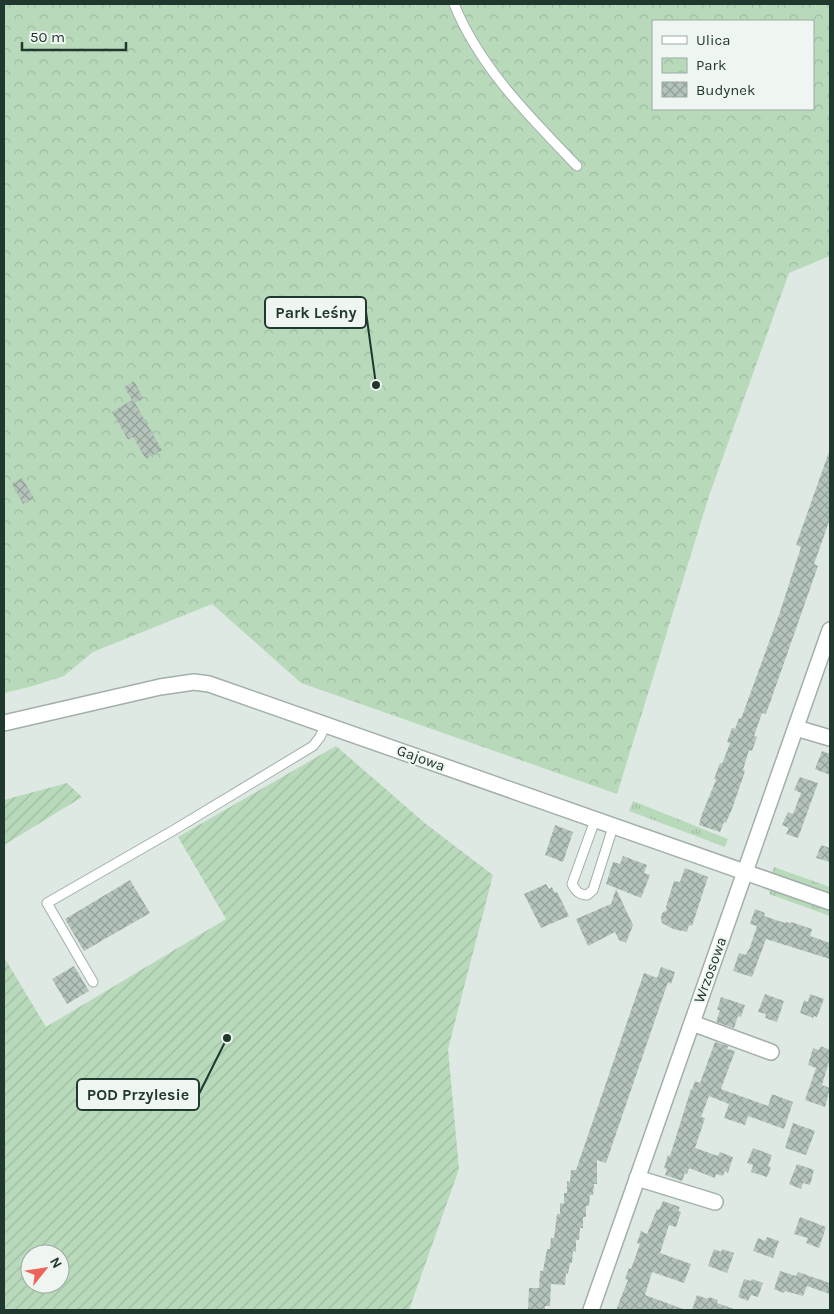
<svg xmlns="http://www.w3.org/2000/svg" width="834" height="1314" font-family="Karla,sans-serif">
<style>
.grass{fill:url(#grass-tufts)}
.park{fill:url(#park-crowns);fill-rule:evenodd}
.garden{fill:url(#garden-furrows);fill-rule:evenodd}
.building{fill:url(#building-cross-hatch)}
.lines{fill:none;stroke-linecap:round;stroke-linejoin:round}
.service-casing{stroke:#a2b0a9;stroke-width:11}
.minor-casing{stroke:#a2b0a9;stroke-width:18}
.service{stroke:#fff;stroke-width:9}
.minor{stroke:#fff;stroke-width:15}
.labels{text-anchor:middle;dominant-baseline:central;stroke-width:4;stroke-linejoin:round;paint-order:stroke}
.street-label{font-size:15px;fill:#21382e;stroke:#eff6f1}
.leader{fill:none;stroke:#21382e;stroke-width:2}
.callout-dot{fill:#21382e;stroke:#eff6f1;stroke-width:2}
.callout{fill:#eff6f1;stroke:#21382e;stroke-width:2}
.callout-label{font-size:16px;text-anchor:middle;font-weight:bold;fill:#21382e}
</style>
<defs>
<pattern id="grass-tufts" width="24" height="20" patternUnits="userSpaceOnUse" patternTransform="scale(1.25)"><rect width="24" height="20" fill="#b8dabb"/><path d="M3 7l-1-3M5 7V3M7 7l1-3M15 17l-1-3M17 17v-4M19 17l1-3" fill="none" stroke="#9ebca1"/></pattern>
<pattern id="park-crowns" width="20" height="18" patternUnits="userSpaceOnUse" patternTransform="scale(1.25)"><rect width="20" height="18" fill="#b8dabb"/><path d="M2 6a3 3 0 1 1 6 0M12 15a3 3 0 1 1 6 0" fill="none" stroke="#9ebca1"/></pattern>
<pattern id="garden-furrows" width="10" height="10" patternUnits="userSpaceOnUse" patternTransform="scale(1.25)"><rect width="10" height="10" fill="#b8dabb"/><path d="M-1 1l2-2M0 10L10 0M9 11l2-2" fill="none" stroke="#9ebca1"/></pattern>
<pattern id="building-cross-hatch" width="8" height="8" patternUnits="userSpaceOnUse" patternTransform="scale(1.25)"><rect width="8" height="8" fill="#b4c4bb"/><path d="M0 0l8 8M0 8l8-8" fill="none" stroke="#92a098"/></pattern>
</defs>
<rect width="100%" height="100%" fill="#dfe9e3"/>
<path class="grass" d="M633,801l95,38 -3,8 -96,-36z
M774,867l56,20v8l-58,-21z
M770,890l60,21v5l-61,-22z"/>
<path class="park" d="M4,4h826v252l-41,17 -80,223 -92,298 -316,-111 -89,-79 -119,48 -29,24 -31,10 -29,7zM653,21h160v88h-160z"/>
<path class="garden" d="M336,746l90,78 67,51 -45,174 11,120 -50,141h-405v-353l42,70 180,-108 -48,-82zM30,1254h30v30h-30z
M67,783l15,14 -78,48v-45z"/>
<path class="building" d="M134,381l9,17 -8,5 27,47 -16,9 -13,-22 -5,3 -16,-28 20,-12 -8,-13z
M829,452h1v67l-16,45 4,2 -52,148 -4,-1 -8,23 3,1 -5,14 -3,-1 -6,20 2,1 -13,38 -6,14 -2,-1 -4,10 -21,-7 3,-11 14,-34 -2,-1 6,-16 2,1 8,-21 -3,-1 5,-14 3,1 4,-11 2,1 39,-107 21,-65 -5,-2z
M22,478l12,20 -11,6 -11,-20z
M822,751l8,3v21l-15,-6z
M800,777l18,6 -20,55 -12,-4 3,-6 -7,-3 6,-13 5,2 8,-21 -7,-3z
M555,825l18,7 -10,30 -18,-7z
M821,845l9,3v14l-14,-4z
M623,856l24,9 -3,8 6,2 -9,23 -35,-14 7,-22 7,2z
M685,868l23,9 -16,49 -3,-1 -2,7 -14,-3 -11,-6 -1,-5 1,-5 5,-3 -1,-3 8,-26 6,1z
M130,880l20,33 -66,38 -19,-32z
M546,884l3,5 3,-2 3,6 2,-1 12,24 -28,12 -17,-34z
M616,889l17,36 -7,18 -7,-3 -4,-8 -27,14 -12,-27 35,-15z
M755,909l10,4 -1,3 21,7 1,-1 5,1v-1l21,7 -2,7 20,7v16l-64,-20 -14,38 -19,-6 6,-18 7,2 2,-5h1l8,-24 -7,-2z
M74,966l15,25 -22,13 -15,-25z
M661,967l14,5 -4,12 -3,-2 -62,181 -9,-3v24h-3l-1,11h-3l-1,11h-3v11h-3v11h-3l-1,12h-3v12l-3,-1 -1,12h-2l-2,11 -2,-1 -1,12 -14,-1 -1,22h-5v4h-17l1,-22h10l1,-17h3l4,-22h3l1,-11h3l3,-24h3v-11l4,1v-11h3v-12l3,1 1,-12h5l68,-197 13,5z
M765,994l19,7 -7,21 -12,-4 1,-4 -8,-2z
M810,994l14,5 -7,18 -3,-1 -1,2 -13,-5 4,-13 4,2z
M721,997l24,8 -4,12 -3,-1 -4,12 -18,-6 4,-12h-3z
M715,1042l13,4 -1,3 8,2 -14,38 47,17 4,-12 21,8 -9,27 -36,-13 -3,9 -21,-7 5,-14 -20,-8 -8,21 4,1 -10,30 23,8 2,-4 13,5 -5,16 -3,-2 -2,5 -7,-2 -1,4 -26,-10 -2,6 -2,-1 -3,8 -17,-6 2,-6 -3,-1 4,-13 2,1 21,-67 1,1 3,-9 5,2z
M821,1046l9,4v8l-8,27 8,3 -5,19 -20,-7 11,-32 -8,-3 5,-17 6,2z
M793,1123l22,8 -9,24 -21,-7z
M753,1148l19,7 -4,11 3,1 -4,10 -16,-5 2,-7 -6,-2z
M797,1164l17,6 -4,15 -7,-2 -2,6 -12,-5z
M663,1201l17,6 -2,4 3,1 -5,15 -7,-2 -9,28 31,11 -7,19 -32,-11 -7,23 38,14v1h-67l12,-30 -3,-1 4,-11 2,1 9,-25 -3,-1 4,-12 6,3 10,-25 2,1z
M800,1217l26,10 -7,21 -13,-5 2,-5 -14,-4z
M767,1237l12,4 -6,17 -20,-7 5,-13 7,3z
M714,1249l7,3 1,-3 12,4 -7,20 -19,-7z
M780,1271l16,5 2,-4 32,11v11l-23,-8 -4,10 -18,-5 -1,2 -10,-4z
M744,1279l7,2 1,-2 11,4 -5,14 -7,-2 -3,6 -10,-4z
M697,1295l11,4 1,-2 9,3 -1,3 17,6v1h-42z"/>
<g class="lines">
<g class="service-casing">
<path id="service" d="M454,4c26,64 76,113 123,162
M595,820l-23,64c4,7 7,11 15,11l6,-5 20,-63
M93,982l-46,-79 127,-73 139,-84 7,-9 6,-13"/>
</g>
<g class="minor-casing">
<path id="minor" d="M4,723l156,-36 34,-5 15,2 621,218
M796,728l34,10
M692,1023l79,29
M637,1178l78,24
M591,1310l239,-680"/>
</g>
<use href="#service" class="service"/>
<use href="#minor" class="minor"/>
</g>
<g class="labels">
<g class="street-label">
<text transform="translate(421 758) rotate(20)">Gajowa</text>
<text transform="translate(710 970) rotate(-70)">Wrzosowa</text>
</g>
</g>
<path class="leader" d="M376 385L366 312M227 1038L199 1094"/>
<g class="callout-dot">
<circle cx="376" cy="385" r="5"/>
<circle cx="227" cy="1038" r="5"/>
</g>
<g class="callout">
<rect x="265" y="297" width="101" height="31" rx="5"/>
<rect x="77" y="1079" width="122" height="31" rx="5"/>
</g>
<g class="callout-label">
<text x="316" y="318">Park Leśny</text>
<text x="138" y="1100">POD Przylesie</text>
</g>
<rect width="834" height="1314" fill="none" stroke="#21382e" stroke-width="10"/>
<rect x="652" y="20" width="162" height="90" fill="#eff6f1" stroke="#9daaa3"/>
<rect x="662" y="36" width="25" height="8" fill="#ffffff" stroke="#9daaa3"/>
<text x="696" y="45" font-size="15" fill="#21382e">Ulica</text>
<rect x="662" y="58" width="25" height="15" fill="url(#park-crowns)" stroke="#9daaa3"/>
<text x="696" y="70" font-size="15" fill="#21382e">Park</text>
<rect x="662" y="82" width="25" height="15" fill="url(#building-cross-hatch)" stroke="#9daaa3"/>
<text x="696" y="95" font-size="15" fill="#21382e">Budynek</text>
<g transform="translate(45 1269) rotate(60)"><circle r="24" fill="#eff6f1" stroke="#9daaa3"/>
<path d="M0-4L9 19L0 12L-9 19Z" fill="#eb655b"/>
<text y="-8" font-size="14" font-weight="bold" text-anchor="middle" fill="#21382e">N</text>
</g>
<path d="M22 42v8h104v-8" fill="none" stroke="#21382e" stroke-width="2.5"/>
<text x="30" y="42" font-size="15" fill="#21382e" stroke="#eff6f1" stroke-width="4" paint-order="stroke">50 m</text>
</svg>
